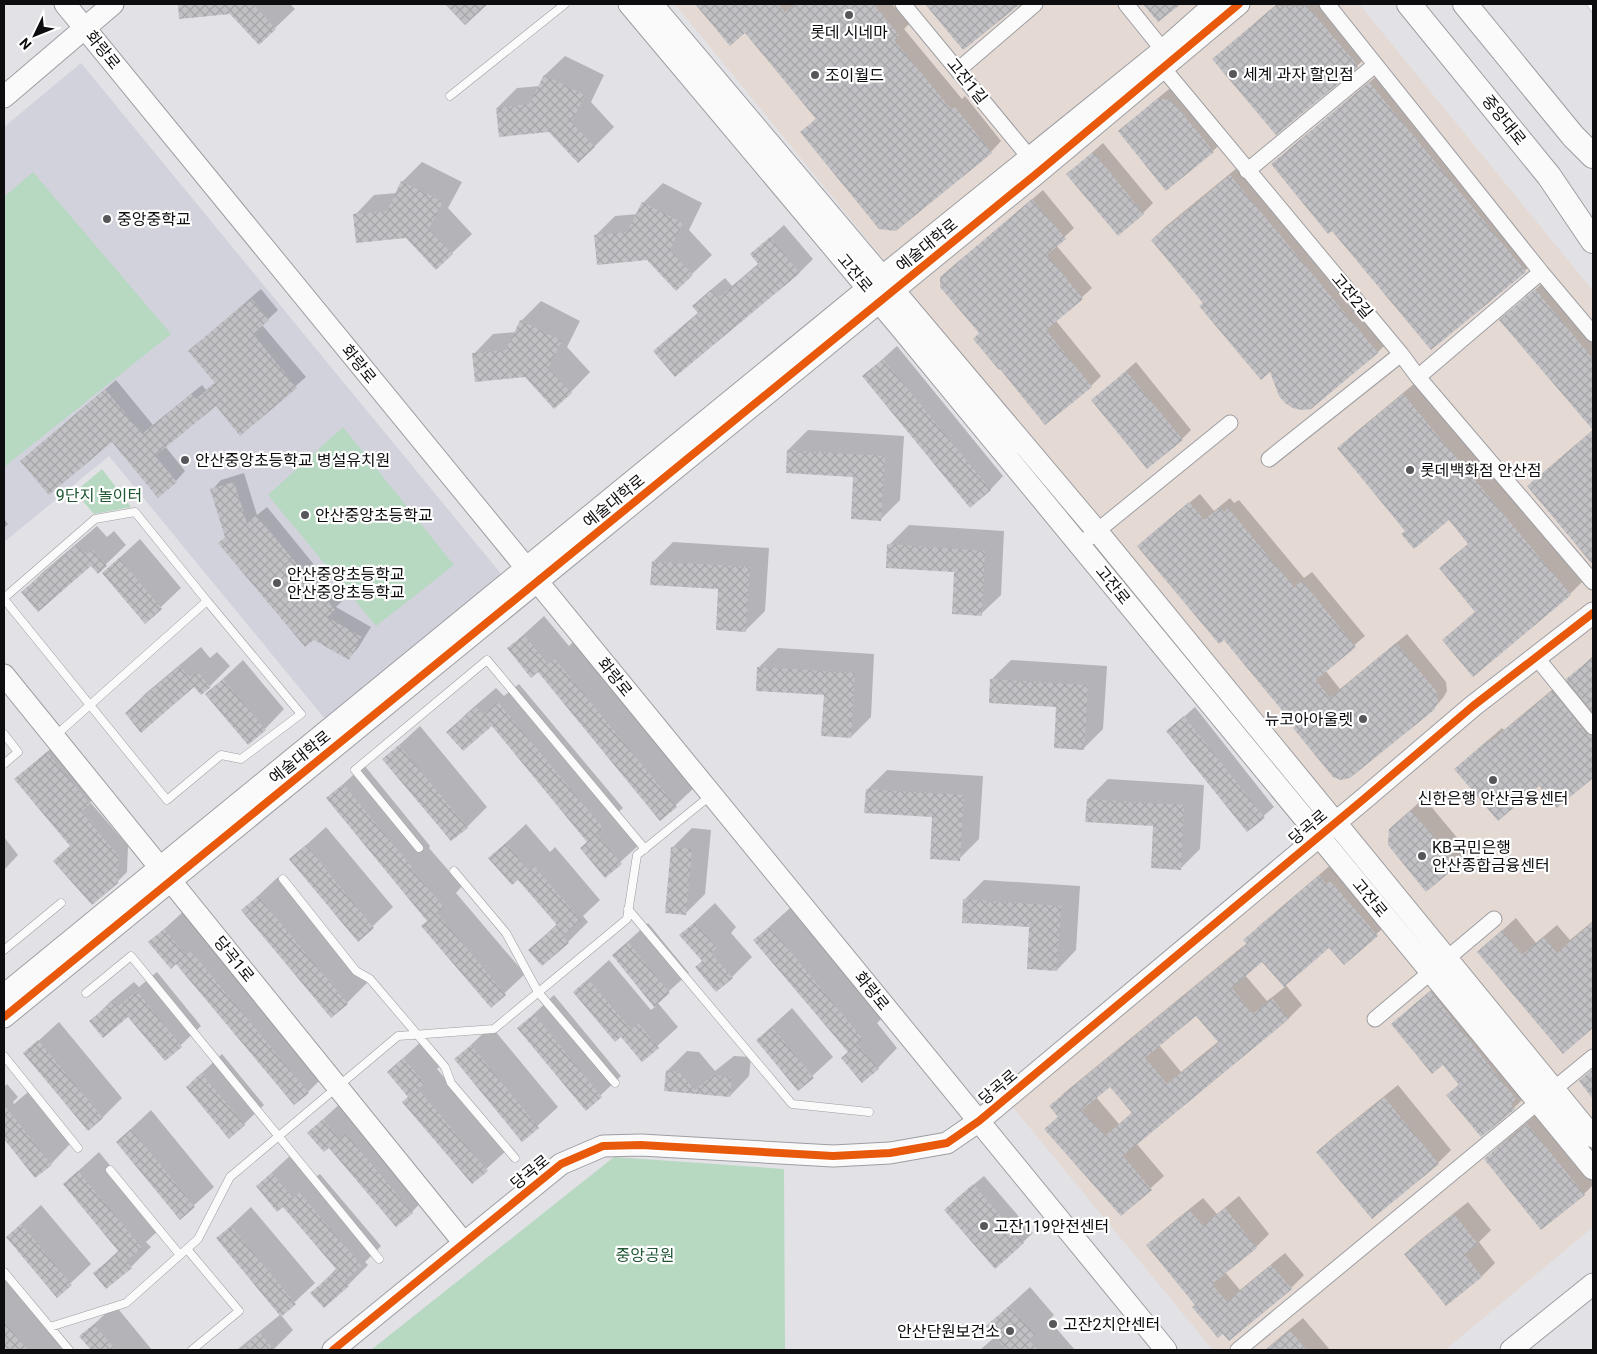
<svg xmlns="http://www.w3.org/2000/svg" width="1597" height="1354" font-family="Roboto,'Noto Sans KR',sans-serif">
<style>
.commercial{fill:#e4d9d3}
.built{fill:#d1d2dc}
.park{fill:#b7d8c1}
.shadow{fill:#0003;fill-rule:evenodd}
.building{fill:url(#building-cross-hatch);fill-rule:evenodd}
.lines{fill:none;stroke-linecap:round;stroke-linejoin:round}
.lane-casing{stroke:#9e9ea2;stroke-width:9}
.street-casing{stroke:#9e9ea2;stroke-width:17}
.secondary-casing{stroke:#9e9ea2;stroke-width:23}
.primary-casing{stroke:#9e9ea2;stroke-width:26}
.lane{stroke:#fafafb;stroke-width:8}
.street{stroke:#fafafb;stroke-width:15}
.secondary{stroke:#fafafb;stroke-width:21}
.primary{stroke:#fafafb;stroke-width:24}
.rail-casing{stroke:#c2c2c2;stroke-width:5.5}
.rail{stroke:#fff;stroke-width:4;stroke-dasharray:11;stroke-linecap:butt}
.cycleway-casing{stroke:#fff;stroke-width:11}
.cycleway{stroke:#e8590c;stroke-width:8}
.poi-dot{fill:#57575b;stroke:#fff;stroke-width:2}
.labels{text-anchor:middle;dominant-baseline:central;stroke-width:4.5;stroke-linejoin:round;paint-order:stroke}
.poi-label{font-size:16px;fill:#0d0d10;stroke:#fff;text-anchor:start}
.street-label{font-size:16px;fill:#0d0d10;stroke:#fff}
.park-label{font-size:16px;fill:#215633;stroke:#fff}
</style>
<defs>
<pattern id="building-cross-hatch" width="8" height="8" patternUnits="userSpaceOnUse" patternTransform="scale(1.25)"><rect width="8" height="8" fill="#c1c1c5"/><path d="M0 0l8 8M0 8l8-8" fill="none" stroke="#a5a5a8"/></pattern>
</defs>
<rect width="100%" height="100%" fill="#e1e1e6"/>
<path class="commercial" d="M675,4h684l234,287v936l-148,123h-232l-206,-250 338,-276z"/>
<path class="built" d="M81,63l421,512 -177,144 -216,-263 -105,86v-415z"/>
<path class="park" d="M33,172l138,162 -167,133v-270z
M343,427l111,138 -78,61 -108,-131z
M102,469l29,38 -37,7 -19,-22z
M614,1157l170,12 1,181h-414z"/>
<path class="shadow" d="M179,4h111l5,5 -20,19 -45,-16 -49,5z
M697,4h195l17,20 -5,5 58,70 3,-3 36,45 -10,11 -189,-20 15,-14 -71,-87 -16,13z
M927,4h93l-56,45z
M1277,4h46l43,53 -10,10 -143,-8z
M565,56l39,19 -13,27 23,25 -20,20 -44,-16 -53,-23 20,-20 23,-2 5,-11z
M1379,74l156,188 -104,87 -99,-120 -60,-65z
M1169,89l13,2 40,51 -9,9 -94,-20z
M1103,143l50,60 -10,10 -75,-39z
M422,162l40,20 -14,26 24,26 -20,19 -45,-16 -52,-22 19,-20 23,-2 5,-11z
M1243,163l147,177 -12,12 -68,56 -106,-105 -52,-63 13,-13z
M663,183l39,20 -13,27 23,25 -20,19 -44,-16 -53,-22 20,-20 23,-2 5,-11z
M1043,190l31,38 -18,17 36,43 -36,33 45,55 -10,10 -111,-53 -38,-56z
M784,225l29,34 -13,13 -125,104 -20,-25 44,-39 -5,-6 13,-13 18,-15 7,8 27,-23 -7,-9z
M1546,280l47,56v93l-92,-109z
M261,289l17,21 -16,15 44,52 -66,57 -24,-30 -51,42 20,25 -9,10 -64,-40 -91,20 95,-81 37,45 49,-40 4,5 10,-8 -26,-31z
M541,301l39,20 -13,26 23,25 -19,20 -45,-16 -52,-22 19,-20 23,-2 5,-11z
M897,346l106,130 -13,14 -126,-114z
M1136,362l55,68 -9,9 -89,-39z
M1415,383l167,199 -12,12 -97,81 -30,-35 33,-29 -36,-43 29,-25 -20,-24 -42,11 -68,-82 11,-11z
M808,430l96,6 -4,64 -19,19 -26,-43 -67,-26z
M1593,430v133l-65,-77z
M244,473l13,42 10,-8 76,93 -7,7 35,20 -13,21 -9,10 -123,-121 -14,-47 9,-10z
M1200,494l14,17 16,-13 4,5 5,-3 65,78 8,-6 53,64 -40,34 15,19 67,-55 39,48 1,9 -4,7 -10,11 -136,17 -148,-190z
M4,519l4,5 -4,4z
M909,525l95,6 -3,64 -20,19 -26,-43 -66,-26z
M97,526l10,11 7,-6 12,14 -28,27 -7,-7 -68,27 20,-20z
M140,539l41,49 -36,34 -42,-49z
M673,542l96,6 -4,63 -20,20 -25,-43 -67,-26z
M544,616l25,30 6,-6 121,146 -35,33 -122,-148 -31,-22z
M201,647l9,11 7,-6 13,14 -20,20h-15l-69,27 20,-20z
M778,648l96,6 -3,63 -20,20 -26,-43 -67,-26z
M1593,656v120l-36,30 -18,-21 -84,-16 47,-41 2,2 61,-51 2,2z
M243,660l41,49 -19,20 -58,-35z
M1011,660l96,6 -4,63 -20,20 -25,-43 -67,-26z
M519,684l104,124 -7,6 25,29 -36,33 -17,-34 -96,-118 -44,8 20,-20 28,-24 8,8z
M1195,707l79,100 -27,23 -79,-99z
M420,726l67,81 -20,20 -83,-68z
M57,743l42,51 -9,8 38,44 -1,26 -10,10 -62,-21 16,-16 -55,-66z
M364,765l66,81 -1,2 33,38 -6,7 69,81 -34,32 -63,-85 -100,-123z
M887,770l96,6 -4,63 -20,20 -26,-43 -66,-26z
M1108,779l96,6 -4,64 -20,20 -26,-44 -67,-4 1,-22z
M1424,798l45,54 -13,14 -66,-37z
M526,824l24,28 5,-5 45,53 -17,16 5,6 -20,20 -38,8 27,-26 -39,-46 -28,-20z
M326,827l67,80 -35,33 -67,-81z
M692,828l19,2 -6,64 -20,20 -12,-67z
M4,837l14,18 -14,15z
M1333,863l57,59 -46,41 -15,-17 -44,38 17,21 -13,13 -153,125 28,33 -43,39 -75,-86 13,-13 -8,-9 13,-14 183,-150 11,-16zM1262,961l23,26 -18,14 -22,-26zM1196,1014l23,27 -38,31 -22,-27zM1110,1085l23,27 -14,12 -23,-27z
M278,877l89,106 -20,20 -104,-93z
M984,880l96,6 -4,64 -19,20 -26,-44 -67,-26z
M715,903l21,24 -5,6 21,24 -20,20 -29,-16 -22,-26z
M790,908l92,110 -5,5 20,25 -19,20 -29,-17 -94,-111z
M185,910l143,162 -20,20 -132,-129 -26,-21z
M1516,918l20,25 21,-18 13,15 23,-19v106l-30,25 -85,-100z
M648,923l41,50 -32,29 21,25 -36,33 -21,-25 -47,-43 35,-32 42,50 5,-4 -43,-51z
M157,972l44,54 -36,34 -37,-45 -37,6 20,-20 23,-19 5,5z
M1444,979l83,116 -13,13 -66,-13 12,-12 -17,-20 -50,-39z
M554,995l67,81 -35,33 -67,-81z
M792,1008l41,49 -35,32 -41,-49z
M59,1022l63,76 -20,20 -77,-65z
M491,1026l67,81 -36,33 -66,-81z
M424,1039l20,23 -7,7 70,81 -35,32 -63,-85 -21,-25z
M687,1051l12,1 16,19 19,-15 17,1 -2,19 -19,20 -65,-6 2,-19z
M222,1054l42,51 -20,19 -57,-37z
M7,1084l11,13 -5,5 1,2 14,-12 42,52 -19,20 -16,12 -31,-39v-50z
M1398,1085l53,65 -13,13 -120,-11 13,-13z
M343,1101l88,91 -19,20 -83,-66 -21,-13z
M151,1110l63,77 -34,31 -63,-76z
M1540,1111l53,66v8l-9,9 -99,-35 14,-13z
M99,1152l62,76 -15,14 5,5 -20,20 -36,6 24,-23 -55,-66z
M292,1154l21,25 7,-5 61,72 -16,16 3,3 -20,20 -36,8 25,-25 -54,-63 -26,-19z
M984,1176l49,57 -38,34 -40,-67z
M1239,1196l30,38 -13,13 -31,25 15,18 45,-37 19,22 -13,13 -62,52 -33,-35 -48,-60 13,-13 42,-34 14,16z
M1468,1202l23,28 -12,12 16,21 -13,13 -36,28 -40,-50 13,-13z
M41,1205l50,59 -34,32 -50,-59z
M251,1207l64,76 -34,32 12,15 -20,20h-36l44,-36 -63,-76z
M4,1279l60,71h-60z
M1030,1287l24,28 -5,5 26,30h-95l16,-14 -9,-10z
M115,1305l37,45h-60l-11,-14z
M1303,1318l27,32h-65z"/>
<path class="building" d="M178,4h75l23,25 -17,16 -29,-31 -51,5z
M445,4h43l-23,21z
M695,4h83l7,8 10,-8h78l26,31 -5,5 56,68 4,-2 38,47 -96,78 -17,-2 -79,-97 16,-13 -71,-86 -15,13z
M925,4h95l-57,46z
M1143,4h38l-23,18z
M1275,6h32l51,60 -1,2 -81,67 -64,-76z
M544,75l41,20 -13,27 23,25 -17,16 -29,-31 -50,5 -3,-29 33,-4z
M1369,82l157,190 -95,78 -99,-119 -4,3 -57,-70z
M1158,98l14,3 42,51 -48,39 -48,-60z
M1093,152l51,62 -26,22 -52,-62z
M1230,175l148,178 -67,56 -9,1 -9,-2 -8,-5 -6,-7 -9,-24 -9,8 -62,-74 4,-3 -52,-63z
M401,181l42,21 -14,27 24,25 -17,16 -30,-32 -50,5 -3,-29 34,-3z
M1032,199l34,40 -19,16 36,44 -37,31 46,57 -47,38 -45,-56 -1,1 -26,-31 6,-6 -39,-46v-10z
M642,202l41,21 -13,27 23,25 -17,16 -29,-31 -50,5 -3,-30 33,-3z
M770,237l30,36 -125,104 -22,-26 45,-38 -6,-7 19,-16 7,8 41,-33 -9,-11z
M1535,289l58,70v206l-66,-79 66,-56 -94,-110z
M251,298l18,22 -16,14 44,54 -57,48 -24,-30 -61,50 22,26 -19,16 -46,-56 -63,53 -29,-34 85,-72 37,45 49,-40 5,5 19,-16 -27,-32z
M520,320l42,21 -14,27 24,25 -18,16 -29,-32 -50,5 -3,-29 34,-3z
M883,359l108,131 -21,18 -108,-132z
M1126,371l57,69 -36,29 -56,-69z
M1403,394l168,201 -98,82 -31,-37 33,-28 -36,-44 29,-24 -19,-24 -35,29 -13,-15 4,-3 -68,-83z
M787,450l98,6 -4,65 -30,-2 2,-42 -67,-4z
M234,482l13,41 9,-8 79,95 -8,7 35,20 -13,23 -35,-20 -9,7 -87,-104 7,-6 -15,-48z
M1189,502l15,18 16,-13 4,5 4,-4 66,79 8,-6 54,66 -40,33 14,18 66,-55 41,49 1,9 -4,9 -84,68 -9,2 -8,-3 -40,-49 2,-2 -71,-86 -5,4 -82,-98z
M887,544l98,7 -3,65 -30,-2 2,-42 -68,-4z
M77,545l9,10 7,-5 14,16 -9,8 -7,-8 -53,46 -17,-20z
M119,558l43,51 -17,15 -43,-51z
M652,561l98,6 -4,65 -30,-2 2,-41 -68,-4z
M524,635l24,29 7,-5 122,148 -17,14 -122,-149 -7,6 -24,-30z
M1593,657v55l-27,-33z
M180,666l10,11 7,-6 14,16 -10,8 -7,-8 -53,46 -16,-20z
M757,667l98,6 -4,65 -30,-2 3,-41 -68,-4z
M223,679l43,51 -18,15 -43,-51z
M990,679l98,6 -4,65 -30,-2 2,-41 -67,-4z
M1552,691l34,42 7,3v42l-36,30 -18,-22 -41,35 -44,-52 34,-29 2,2z
M498,702l106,127 -7,5 25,30 -17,14 -25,-30 7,-6 -95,-116 -29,25 -17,-19 30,-25 7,8z
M1184,716l81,102 -18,14 -81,-101z
M399,745l69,83 -17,13 -69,-82z
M47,752l43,52 -9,8 38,44 -1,27 -26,22 -39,-44 17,-15 -56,-67z
M343,784l69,83 -2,1 34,39 -7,6 69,82 -15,13 -70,-82 6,-5 -101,-123z
M866,789l98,6 -4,66 -30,-2 2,-42 -68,-4z
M1087,799l97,6 -3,65 -30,-2 2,-42 -68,-4z
M1411,810l46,56 -31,26 -38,-47 1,-16z
M506,843l23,28 5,-5 47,54 -18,16 6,7 -27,23 -14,-16 29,-25 -39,-45 -6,5 -24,-27z
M306,845l68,83 -16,14 -69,-83z
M671,847l21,2 -6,66 -21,-2z
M1319,875l7,9 4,-3 48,55 -34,29 -15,-17 -45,39 -22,-25 -30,26 21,26 19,-16 17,21 -166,137 29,34 -31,26 -77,-87 14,-12 -9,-11 198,-162 -4,-4zM1196,1016l23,27 -52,41 -22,-26zM1110,1087l22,26 -27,23 -23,-26z
M258,896l90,108 -17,14 -90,-108z
M963,899l98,7 -4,65 -30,-2 2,-42 -67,-4z
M695,922l22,26 -6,5 22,25 -17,14 -21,-25 7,-6 -23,-26z
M1593,922v106l-30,26 -86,-102 25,-22 20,25 21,-18 14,16z
M770,927l93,112 -6,5 22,25 -17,14 -21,-25 7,-6 -95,-112z
M164,929l22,26 5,-4 118,142 -15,12 -118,-141 -5,5 -23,-27z
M628,942l42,51 -16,14 -42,-52z
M588,979l43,50 7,-6 21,25 -17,14 -21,-25 -6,5 -42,-50z
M137,991l45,56 -17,14 -37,-44 -25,21 -14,-17 25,-20 4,5z
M1430,991l86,108 -5,5 4,5 -34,28 -35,-42 13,-10 -16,-20 -11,9 -41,-50z
M534,1014l68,83 -16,14 -69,-83z
M772,1027l42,51 -16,13 -42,-51z
M38,1040l65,78 -15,13 -65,-78z
M471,1045l68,83 -17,14 -68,-83z
M403,1058l22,25 -7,6 70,82 -16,13 -70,-82 6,-5 -21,-25z
M1593,1069v30l-14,-18z
M666,1070l13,2 16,18 18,-15 19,2 -2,20 -66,-6z
M201,1073l44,52 -16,14 -43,-52z
M1384,1097l55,67 -67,55 -56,-67z
M4,1105l48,60 -17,13 -31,-39z
M323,1119l16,20 7,-5 67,79 -17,14 -67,-79 -5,4 -17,-19z
M1527,1124l58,71 -44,35 -57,-71z
M131,1129l64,78 -15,13 -64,-78z
M78,1171l64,77 -16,13 6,7 -26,21 -13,-16 26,-21 -56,-68z
M272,1173l21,25 6,-6 63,74 -17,15 4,5 -25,22 -14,-15 27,-23 -54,-63 -6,5 -21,-26z
M973,1184l51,59 -29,26 -51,-59z
M1225,1208l32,40 -45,36 15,18 44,-37 21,24 -63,52 -6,-7 -5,4 -26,-31 3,-2 -49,-60 43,-35 14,16z
M1454,1214l24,30 -13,11 17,22 -36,29 -42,-52z
M21,1224l51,61 -15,13 -51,-61z
M231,1226l65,78 -15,13 -65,-79z
M1009,1306l26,29 -6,5 9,10h-32l-20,-24z
M4,1322l24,28h-24z
M94,1324l22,26h-25l-12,-14z
M1290,1330l16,20h-40z
M260,1333l14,17h-34z"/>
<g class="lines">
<g class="lane-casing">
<path id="lane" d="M450,96l115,-92
M4,598l91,-79 40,-7 72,89 -152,135
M4,599l163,201 54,-45 20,4 60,-45 -94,-113
M4,734l14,18 -14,12
M419,848l-64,-78 132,-110 158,189
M454,871l52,62 32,59 77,91
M283,879l73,92 14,8 75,88 6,16 64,75
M628,909l164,195 77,8
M4,950l57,-47
M86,993l45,-37 248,303
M4,1056l74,92
M110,1170l70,85
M187,1249l52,62 -47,39
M4,1272l65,78
M50,1327l76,-24 72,-64 32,-62 168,-141 96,-7 133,-110 10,-64 73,-59"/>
</g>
<g class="street-casing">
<path id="street" d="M903,4l127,154
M1126,4l37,46v18l238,286 17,23 175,205
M1327,4l214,268 52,62
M958,70l77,-66
M1247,171l128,-106
M1418,377l123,-105
M1269,459l132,-105
M1080,545l150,-122
M1536,657l57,70
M1375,1019l119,-100
M1554,1089l39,-32
M1238,1350l300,-248"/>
</g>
<g class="secondary-casing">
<path id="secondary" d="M65,4l1101,1346
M629,4l271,323 693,842
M652,4l445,527 496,606
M4,97l109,-93
M4,675l460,568
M4,995l879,-719 280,-226 52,-46
M4,1017l1032,-843 203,-170
M333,1350l228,-186 42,-18 38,-1 192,11 57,-3 57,-10 32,-22 386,-323 108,-92 120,-93
M1511,1350l82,-66"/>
</g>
<g class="primary-casing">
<path id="primary" d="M1409,4l140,172 44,65
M1465,4l108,132 20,20"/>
</g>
<use href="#lane" class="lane"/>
<use href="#street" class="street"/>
<use href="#secondary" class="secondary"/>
<use href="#primary" class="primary"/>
<g class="rail-casing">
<path id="rail" d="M1589,4l4,6"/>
</g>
<use href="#rail" class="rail"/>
<g class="cycleway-casing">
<path id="cycleway" d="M4,1017l1032,-843 203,-170
M333,1350l228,-186 42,-18 38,-1 192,11 57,-3 57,-10 32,-22 386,-323 108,-92 120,-93"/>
</g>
<use href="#cycleway" class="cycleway"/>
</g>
<g class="poi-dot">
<circle cx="849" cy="15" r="5"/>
<circle cx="1233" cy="74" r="5"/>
<circle cx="815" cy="75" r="5"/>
<circle cx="107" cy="219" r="5"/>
<circle cx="185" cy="460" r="5"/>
<circle cx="1410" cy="470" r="5"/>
<circle cx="305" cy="515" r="5"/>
<circle cx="277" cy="583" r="5"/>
<circle cx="1363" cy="719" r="5"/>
<circle cx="1493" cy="780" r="5"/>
<circle cx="1422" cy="856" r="5"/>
<circle cx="984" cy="1226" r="5"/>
<circle cx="1053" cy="1324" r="5"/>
<circle cx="1010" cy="1331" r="5"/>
</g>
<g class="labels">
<g class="poi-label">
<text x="849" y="32" text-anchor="middle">롯데 시네마</text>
<text x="1243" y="74">세계 과자 할인점</text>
<text x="825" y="75">조이월드</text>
<text x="117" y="219">중앙중학교</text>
<text x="195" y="460">안산중앙초등학교 병설유치원</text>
<text x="1420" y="470">롯데백화점 안산점</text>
<text x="315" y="515">안산중앙초등학교</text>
<text x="287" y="574">안산중앙초등학교<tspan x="287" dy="18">안산중앙초등학교</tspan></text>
<text x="1353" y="719" text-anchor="end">뉴코아아울렛</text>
<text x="1493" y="798" text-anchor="middle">신한은행 안산금융센터</text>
<text x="1432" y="847">KB국민은행<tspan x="1432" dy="18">안산종합금융센터</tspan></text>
<text x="994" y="1226">고잔119안전센터</text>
<text x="1063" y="1324">고잔2치안센터</text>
<text x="1000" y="1331" text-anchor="end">안산단원보건소</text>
</g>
<g class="street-label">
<text transform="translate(103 50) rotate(51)">화랑로</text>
<text transform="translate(967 81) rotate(51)">고잔1길</text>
<text transform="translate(1504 120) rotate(51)">중앙대로</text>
<text transform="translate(927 245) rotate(-39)">예술대학로</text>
<text transform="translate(855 273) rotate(50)">고잔로</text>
<text transform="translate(1352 296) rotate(50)">고잔2길</text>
<text transform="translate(359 364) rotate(51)">화랑로</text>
<text transform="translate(614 501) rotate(-39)">예술대학로</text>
<text transform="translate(1113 585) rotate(51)">고잔로</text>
<text transform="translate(615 677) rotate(51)">화랑로</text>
<text transform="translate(300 757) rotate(-39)">예술대학로</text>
<text transform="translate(1308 827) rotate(-40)">당곡로</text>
<text transform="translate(1370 898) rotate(50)">고잔로</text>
<text transform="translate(234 959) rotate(51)">당곡1로</text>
<text transform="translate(872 991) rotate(51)">화랑로</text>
<text transform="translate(998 1087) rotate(-40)">당곡로</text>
<text transform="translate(530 1172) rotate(-39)">당곡로</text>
</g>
<g class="park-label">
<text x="99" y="495">9단지 놀이터</text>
<text x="645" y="1255">중앙공원</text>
</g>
</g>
<rect width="1597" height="1354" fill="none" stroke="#0d0d10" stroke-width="10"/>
<g transform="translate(35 35) rotate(227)" stroke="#ffffff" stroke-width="4" paint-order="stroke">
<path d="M0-4L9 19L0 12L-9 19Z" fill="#0d0d10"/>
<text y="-8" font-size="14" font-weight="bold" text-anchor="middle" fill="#0d0d10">N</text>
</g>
</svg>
